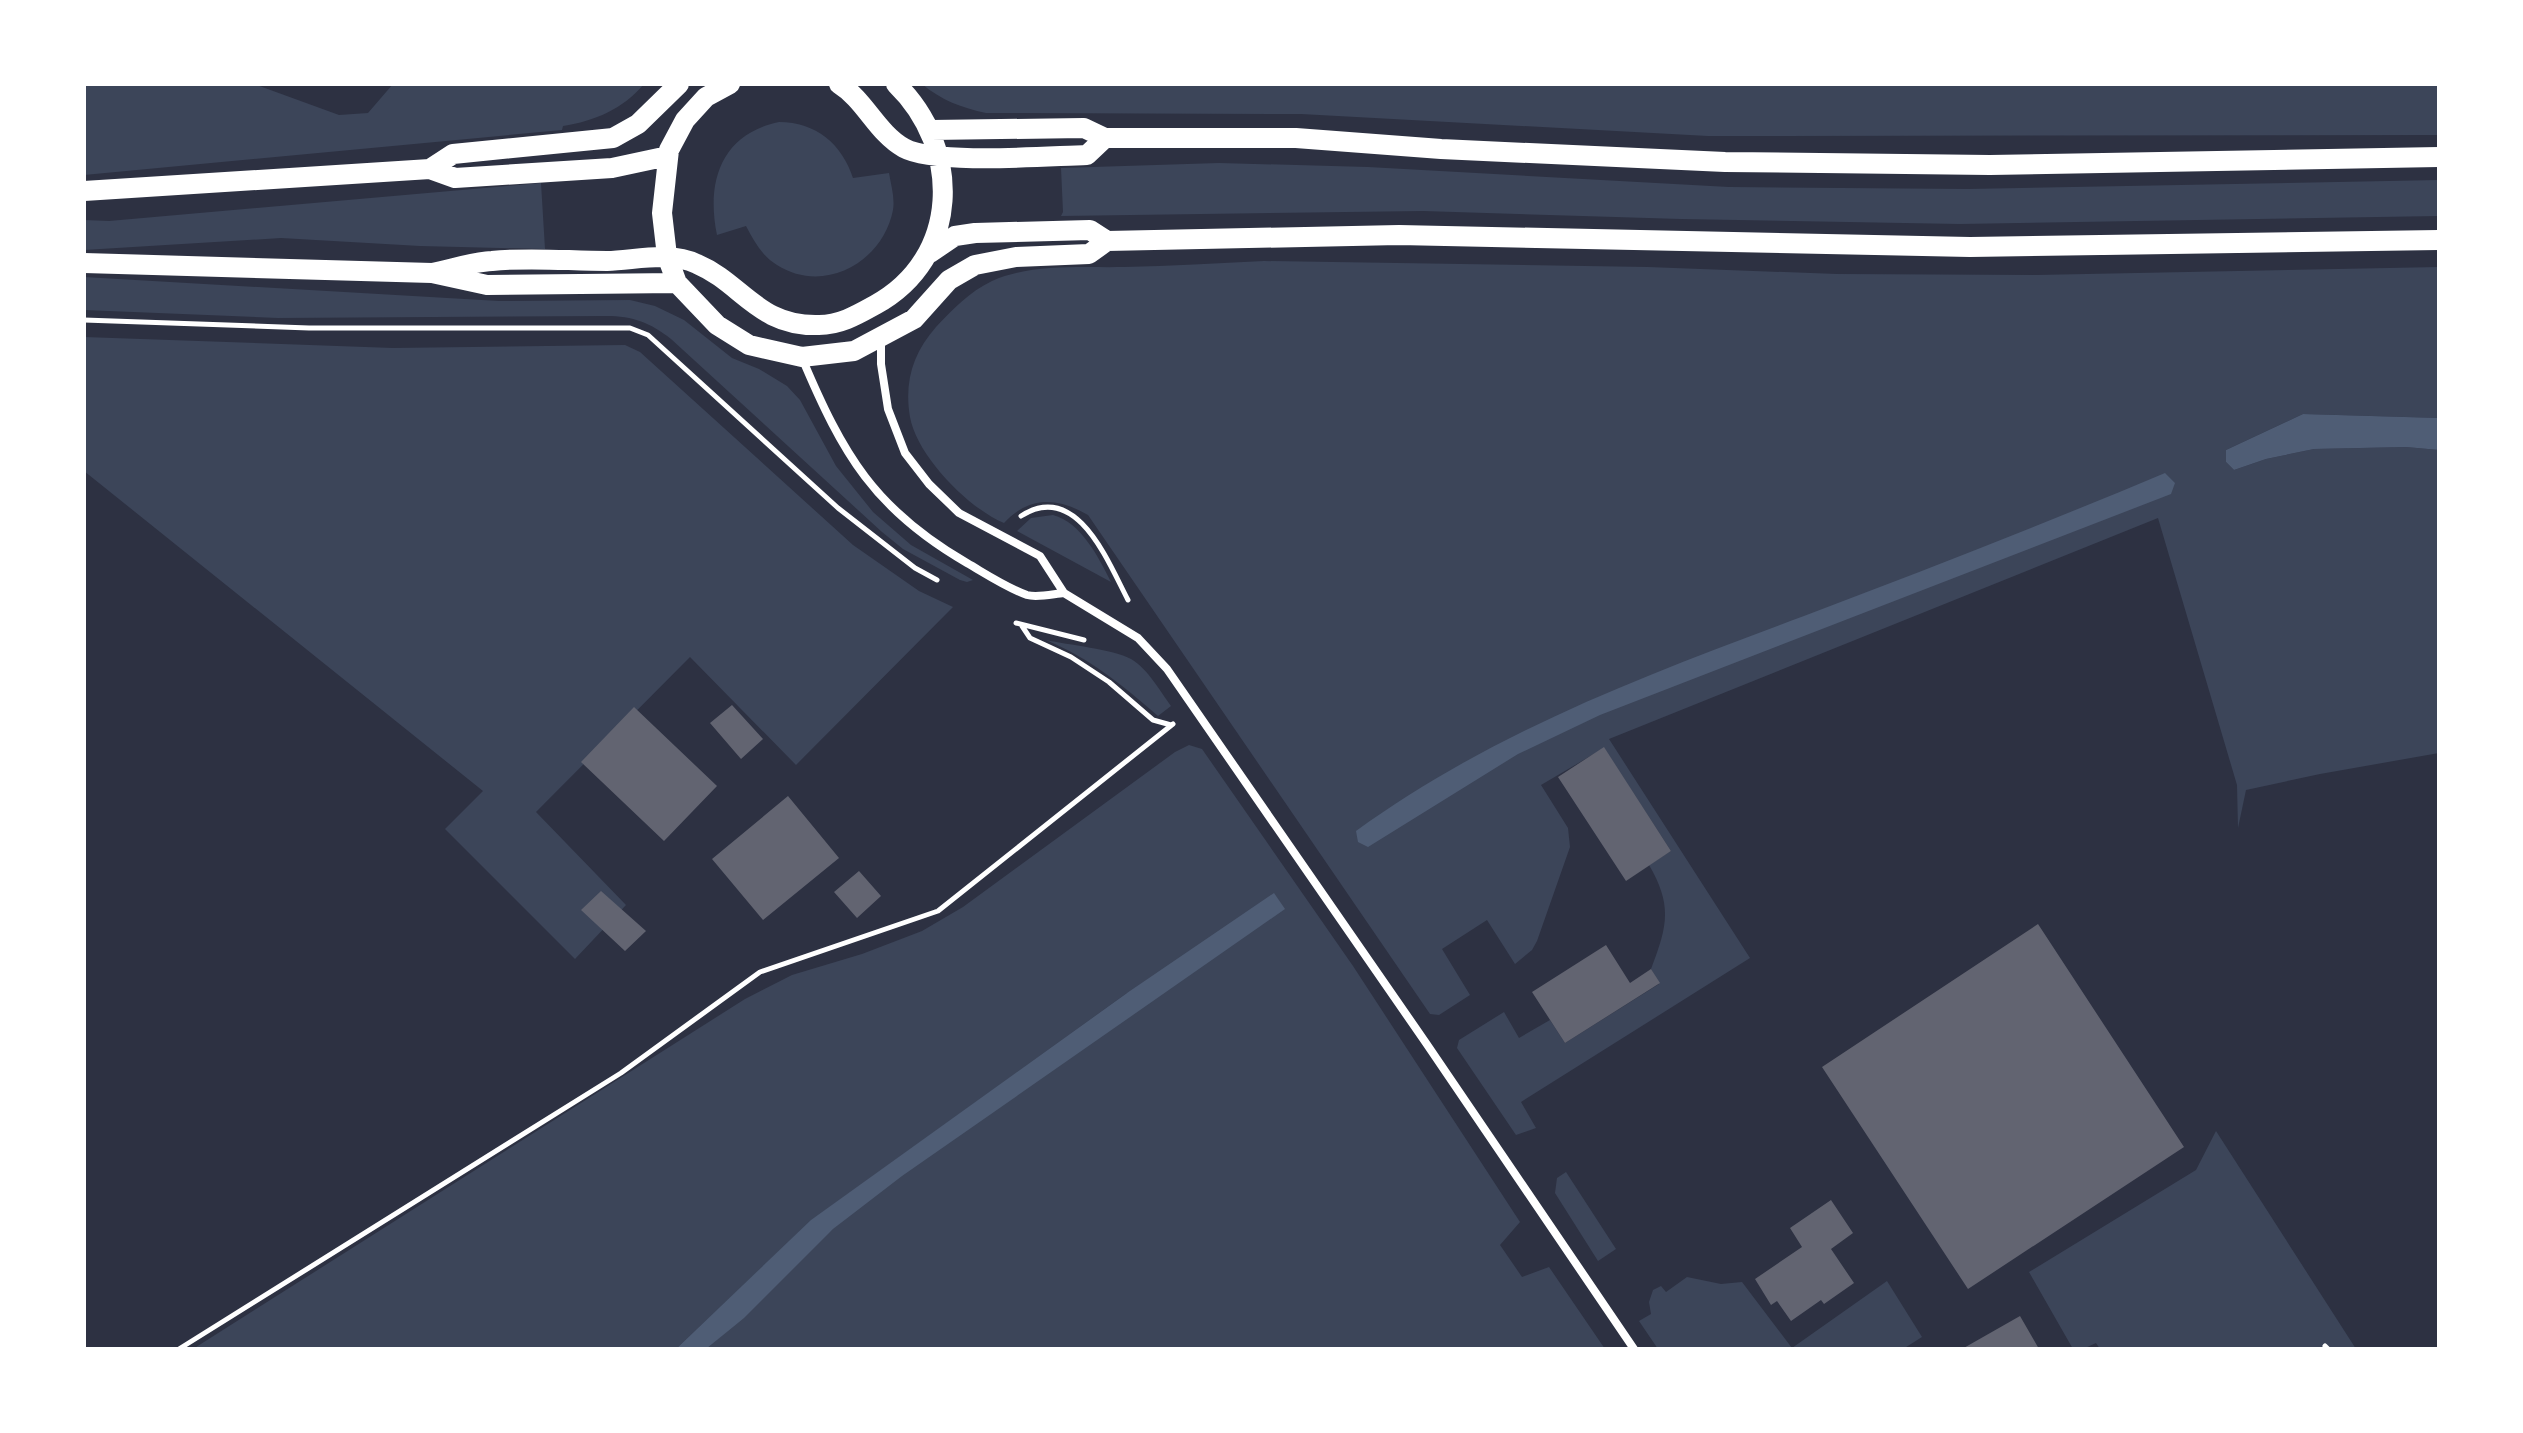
<svg xmlns="http://www.w3.org/2000/svg" width="2523" height="1433" font-family="'Nunito Sans',sans-serif">
<style>
.green{fill:#3c4559}
.water{fill:#4f5d75}
.building{fill:#626471}
.lines{fill:none;stroke-linecap:round;stroke-linejoin:round}
.path{stroke:#fff;stroke-width:5}
.minor{stroke:#fff;stroke-width:8}
.primary{stroke:#fff;stroke-width:20}
</style>
<rect width="100%" height="100%" fill="#2d3142"/>
<path class="green" d="M84,84h170l85,31 29,-2 25,-29h251c-21,25 -49,37 -81,42l-1,4 -478,45z
M922,84h1517v51l-731,1 -407,-22 -315,-1c-24,-5 -45,-13 -64,-29z
M779,122c37,0 63,22 74,56l36,-5c2,12 6,25 4,37 -10,52 -69,85 -116,55 -15,-9 -23,-24 -31,-39l-29,9c-11,-53 4,-101 62,-113z
M1219,163l149,4 361,20 239,2 471,-9v36l-479,8 -279,-5 -258,-8 -362,5 2,-4 -2,-44z
M541,183l4,66 -125,-3 -139,-8 -197,12v-30l25,1z
M1264,261l384,6 189,7 199,1 403,-8v151l-136,-4 -77,36v12l8,8 32,-11 48,-10 92,-2 33,3v303l-119,21 -74,16 -8,38 -1,-43 -79,-267 -549,221 141,219 -229,144 15,26 -20,7 -59,-87 2,-8 45,-28 15,26 31,-18 15,23 94,-59 -8,-15c16,-42 22,-63 -2,-104l22,-14 -67,-103 -63,37 27,43 2,19 -33,94 -5,9 -17,14 -28,-44 -45,29 28,46 -31,20 -9,-1 -342,-499c-31,-18 -59,-19 -84,8 -36,-15 -87,-67 -94,-106 -6,-35 3,-64 26,-90 17,-18 33,-35 56,-46 40,-18 90,-13 132,-14 47,-1 93,-4 140,-6z
M84,277l415,24 131,-1 25,6 29,14 48,38 27,11 28,17 13,14 36,66 37,46 38,33 62,35 -6,2 -7,-2 -57,-31 -21,-17 -211,-193c-20,-16 -38,-23 -65,-23l-328,2 -194,-8z
M84,337l309,11 232,-3 15,7 213,193 66,46 34,16 -157,158 -106,-108 -154,155 90,93 -51,54 -130,-130 38,-38 -399,-320z
M1053,515c28,7 46,43 58,67l-94,-51 14,-13z
M1046,640c22,5 67,9 85,19 17,10 29,32 40,47l-13,10c-37,-32 -67,-57 -112,-76z
M1189,745l13,4 151,217 167,256 -20,23 22,32 27,-10 56,82h-899c46,-38 84,-84 129,-122 91,-75 192,-139 288,-207l4,-27 -315,227 -136,129h-483l552,-350 47,-24 70,-21 60,-23 41,-24 212,-155z
M2216,1131l140,218h-256l-4,-6 -13,6h-10l-44,-77 167,-102z
M1566,1172l50,77 -18,12 -43,-68 2,-15z
M1687,1277l34,7 21,-2 50,66 95,-67 35,56 -19,12h-245l-19,-28 12,-7 -2,-12 4,-12 8,-4 5,6z"/>
<path class="water" d="M2303,414l136,4v32l-33,-3 -92,2 -48,10 -32,11 -8,-8v-12z
M2165,473l10,10 -4,11 -571,221 -82,39 -150,93 -10,-5 -2,-11c136,-99 292,-157 448,-215 121,-46 242,-93 361,-143z
M1274,893l11,16 -383,267 -69,53 -89,89 -38,31h-30l135,-129 316,-227z"/>
<path class="building" d="M732,705l31,34 -22,20 -31,-36z
M634,707l83,79 -53,55 -83,-79z
M1604,747l67,104 -45,30 -68,-104z
M788,796l51,62 -76,62 -51,-61z
M859,871l22,25 -24,22 -23,-26z
M601,891l45,40 -21,20 -44,-41z
M2038,924l146,223 -216,142 -146,-222z
M1606,945l24,38 21,-14 9,14 -95,60 -33,-51z
M1831,1200l22,33 -22,16 23,34 -30,21 -3,-4 -30,21 -14,-20 -6,4 -16,-26 47,-32 -12,-19z
M2020,1316l19,33h-77z"/>
<g class="lines">
<path class="path" d="M84,320l225,8h321l18,7 190,173 77,60 22,12
M1021,516c56,-36 87,46 107,84
M1016,623l68,17
M1022,626l8,12 41,19 38,25 44,38 18,5
M2325,1346l3,3
M179,1349l442,-276 139,-101 178,-61 235,-187"/>
<path class="minor" d="M881,340v24l7,45 17,44 24,31 30,29 81,43 24,37 74,45 29,31 259,374 208,306
M802,358c41,97 72,151 165,205 19,11 40,25 60,32 10,3 26,-1 37,-2"/>
<path class="primary" d="M730,84l-24,13 -21,23 -16,30 -7,63 5,43 10,27 40,42 32,20 53,12 52,-6 60,-32 35,-39 26,-15 41,-8 73,-3 18,-13
M839,84c26,16 38,49 65,64 31,17 143,8 183,7l18,-17
M931,130l153,-2 21,10h191l145,11 284,13 265,3 449,-8
M430,169l23,-15 160,-16 25,-14 41,-40
M84,191l346,-22 25,9 157,-10 56,-12
M930,253l25,-17 20,-3 115,-3 17,11 292,-6 571,12 469,-7
M84,263l348,10 55,12 190,-2
M432,273c20,-4 40,-11 60,-12 38,-4 77,0 115,0 30,-1 62,-10 90,3 45,19 61,63 122,61 21,0 38,-10 56,-20 86,-47 87,-157 21,-221"/>
</g>
<rect width="2523" height="1433" fill="none" stroke="#ffffff" stroke-width="172"/>
</svg>
